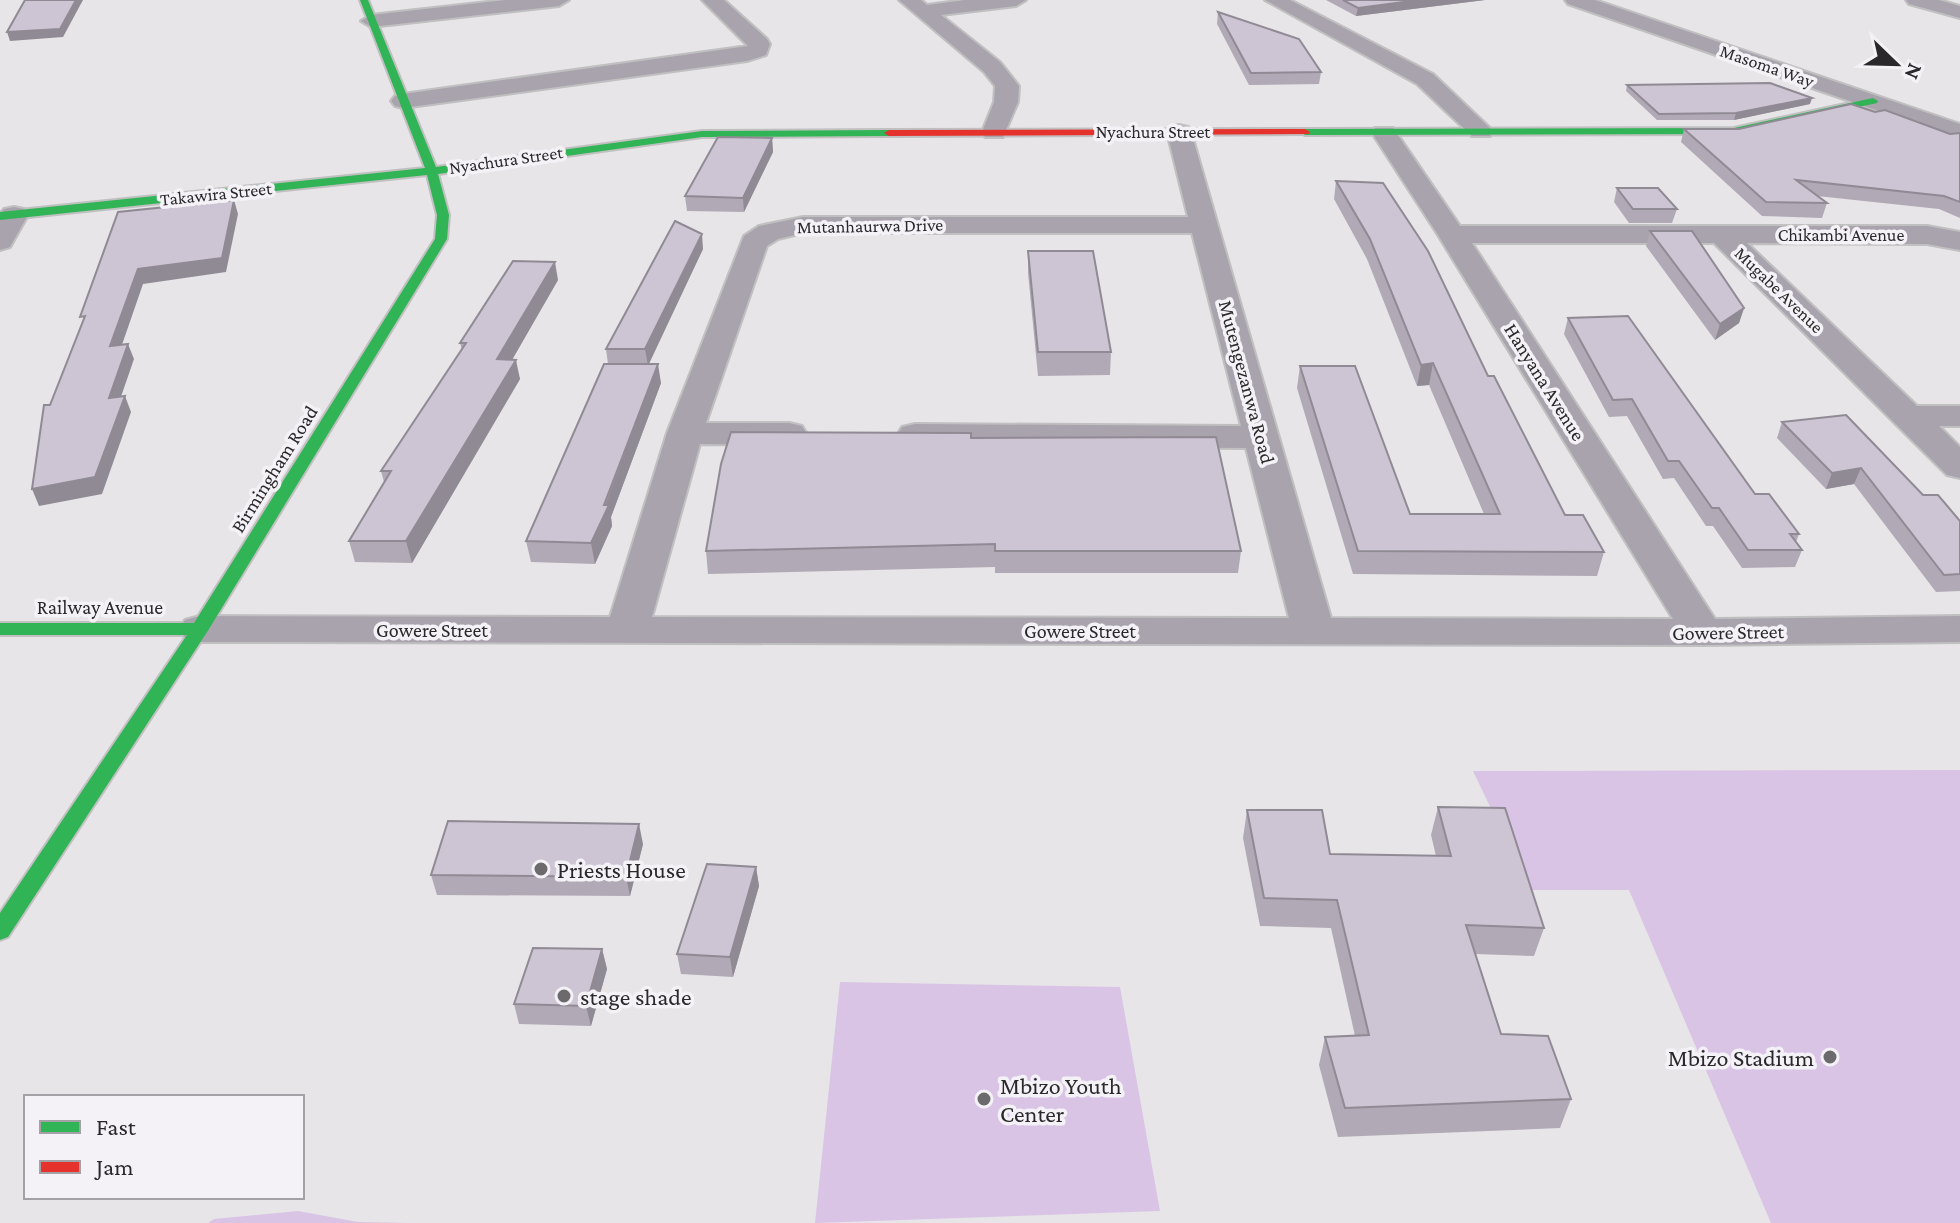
<svg xmlns="http://www.w3.org/2000/svg" width="1960" height="1223" font-family="'Crimson Pro',serif">
<style>
.green{fill:#d9c4e6}
.lines{fill:none;stroke-linecap:round;stroke-linejoin:round}
.street-casing{stroke:#c1c0c1;stroke-width:4}
.fast-casing{stroke:#c1c0c1;stroke-width:4}
.jam-casing{stroke:#c1c0c1;stroke-width:4}
.street{fill:#a9a3ad;fill-rule:evenodd}
.fast{fill:#30b455;fill-rule:evenodd}
.jam{fill:#e5322d;fill-rule:evenodd}
.wall{fill:#b1a9b6}
.shaded-wall{fill:#908a94}
.building{fill:#cec5d4;stroke:#908a94;stroke-width:2}
.poi-dot{fill:#6c6a6c;stroke:#f4f1f7;stroke-width:3}
.labels{text-anchor:middle;dominant-baseline:central;stroke-width:7;stroke-linejoin:round;paint-order:stroke}
.far-street-label{font-size:18px;fill:#2a282a;stroke:#f4f1f7}
.street-label{font-size:20px;fill:#2a282a;stroke:#f4f1f7}
.near-poi-label{font-size:24px;fill:#2a282a;stroke:#f4f1f7;text-anchor:start}
</style>
<rect width="100%" height="100%" fill="#e7e5e8"/>
<path class="green" d="M1960,770v453h-189l-142,-333h-99l-57,-119z
M840,982l280,5 40,224 -345,12z
M298,1211l60,11 52,1h-202l6,-4z"/>
<g class="lines">
<g class="street-casing">
<path id="street" d="M505,0h64l-10,6 -188,21 -10,-6 10,-6z
M702,0h22l43,39 3,5 -4,11 -19,6 -344,47 -8,-2 -4,-5 4,-5 8,-2 345,-48z
M899,0h22l6,5 38,-5h61l-10,6 -75,9 59,47 19,24 -1,16 -15,35h-18l-3,-5 12,-30 1,-16 -11,-14z
M1265,0h25l143,74 60,57 -3,5h-18l-55,-52z
M1565,0h30l365,124v15l-392,-135z
M1906,0h33l21,6v12l-51,-14z
M1179,125l9,2 3,5 140,486 342,1 -235,-384 -66,-102 3,-5h18l67,98h467l33,6v18l-33,-6 -180,-1 170,163h43v20h-21l21,21v31l-13,-3 -233,-232h-242l243,376 245,-3v26l-258,3 -1502,-3 -15,-4 -6,-9 6,-9 15,-4 410,1 57,-184 77,-197 15,-10 44,-9h385l-21,-85 3,-5zM803,233h389l49,193 -326,-2 -13,3 -5,8 5,8 13,3 331,2 43,170 -637,-1 48,-173 89,1 13,-3 5,-8 -5,-8 -13,-3h-83l61,-177 11,-7z
M14,207l10,2 4,6 -18,32 -10,3v-35l4,-6z"/>
</g>
<g class="fast-casing">
<path id="fast" d="M360,0h8l68,167 266,-36 187,-1 5,3 -5,3 -187,1 -264,37 11,41 -2,24 -238,390 -201,308 -8,3v-27l187,-278h-187v-12h194l241,-384 2,-24 -10,-40 -427,45v-8l425,-44z
M1873,98l5,3 -1,2 -143,31 -429,1 -5,-3 5,-3 429,-1z"/>
</g>
<g class="jam-casing">
<path id="jam" d="M1305,129l5,3 -1,2 -420,2 -5,-3 5,-3z"/>
</g>
<use href="#street" class="street"/>
<use href="#fast" class="fast"/>
<use href="#jam" class="jam"/>
</g>
<path class="wall" d="M1326,0h159l-129,16z
M1218,12l103,60 -2,12 -70,1 -32,-61z
M1627,85l183,19 -76,16h-77l-31,-29z
M1875,112l75,22 10,-1v85l-21,-9 -122,-13 10,7 -5,15 -60,-2 -81,-74 3,-13h55z
M772,138l1,14 -29,60 -57,-1 -2,-15z
M1336,181l152,195 77,139 39,37 -7,24 -244,-2 -56,-186 3,-22 110,148h74l-55,-129 -12,1 -50,-127 -33,-60z
M1617,188l60,21 -5,14h-43l-15,-21z
M1650,231l94,77 -5,15 -24,17 -69,-94z
M703,249l-55,115 13,19 -50,134 1,9 -17,38 -64,-2 -5,-21 82,-177 -2,-15z
M1028,251l83,101 -1,23 -72,1 -10,-103z
M558,280l-46,80 8,19 -108,184 -57,-1 -6,-21 35,-59 -3,-11 81,-121 -2,-7z
M1568,318l231,216 -3,8 6,8 -7,17 -53,1 -29,-42h-7l-32,-48 -11,1 -36,-63 -18,1 -45,-83z
M1782,422l141,73 37,26v70l-24,1 -82,-108 -28,5 -49,-51z
M971,438l270,113 -3,22h-243v-6l-287,7 -2,-23z
M1438,807l106,121 -10,28 -59,-2 26,80 70,65 -11,29 -222,9 -19,-72 6,-28 30,-1 -24,-108 -71,-2 -17,-88 4,-28 83,44 106,2 -5,-21z
M643,844l-13,52 -193,-1 -6,-20z
M756,867l3,19 -26,91 -52,-3 -4,-20z
M602,949l5,20 -16,57 -72,-2 -5,-20z"/>
<path class="shaded-wall" d="M76,0h7l-20,37 -53,4 -3,-9z
M1419,0h66l-129,16 2,-8z
M1812,98l-2,6 -76,16 2,-7z
M772,138l1,14 -29,60 -1,-14z
M234,200l4,14 -12,58 -83,12 -27,78 -6,-16 28,-77z
M702,234l1,15 -55,117 -3,-17z
M555,262l3,18 -57,99 -4,-20z
M1744,308l-5,15 -24,17 5,-16z
M128,344l6,15 -19,55 -6,-16z
M516,360l4,19 -108,184 -6,-22z
M1433,363l-4,22 -12,1 4,-21z
M658,364l3,19 -50,134 1,9 -17,38 -4,-21z
M125,396l6,16 -29,82 -63,12 -7,-17z
M1861,468l-7,16 -28,5 6,-16z
M639,824l4,20 -13,52 -4,-19z
M756,867l3,19 -26,91 -3,-20z
M602,949l5,20 -16,57 -5,-20z"/>
<path class="building" d="M25,0h51l-16,29 -53,3z
M1343,0h76l-61,8z
M1218,12l81,27 22,33 -70,1z
M1770,83l42,15 -76,15 -77,1 -32,-29z
M1851,104l24,8 10,-2 65,24 10,-1v69l-16,-6 -148,-16 31,23 -61,-1 -82,-73h55z
M718,137l54,1 -29,60 -58,-2z
M1336,181l47,2 45,68 60,125h6l71,139h18l21,37 -246,-1 -58,-185h55l55,148h90l-67,-151 -12,2 -51,-126z
M1617,188h41l19,21h-44z
M234,200l-12,58 -84,11 -28,77 18,-2 -19,54 16,-2 -30,81 -63,12 12,-84h6l35,-89 -5,1 38,-105z
M675,221l27,13 -57,115h-39z
M1650,231h42l52,77 -24,16z
M1028,251h65l18,101h-73z
M513,261l42,1 -58,97 19,1 -110,181h-57l42,-70h-10l85,-128h-6z
M1628,316l127,178h14l30,40h-9l12,16h-54l-29,-42h-7l-33,-47h-11l-36,-62 -19,1 -45,-82z
M604,364h54l-54,141h5l-18,38 -65,-2z
M1846,415l77,80h15l22,26v53l-16,1 -83,-107 -29,5 -50,-51z
M731,432l240,1v5l245,-1 25,114h-246v-7l-289,7 15,-87z
M1438,807l67,1 39,120 -78,-3 35,109 47,2 23,63 -226,9 -20,-71 44,-2 -32,-135 -73,-2 -17,-88h75l8,44 121,2z
M448,821l191,3 -13,53 -195,-2z
M707,864l49,3 -26,90 -53,-3z
M533,948l69,1 -16,57 -72,-2z"/>
<g class="poi-dot">
<circle cx="541" cy="869" r="8"/>
<circle cx="564" cy="996" r="8"/>
<circle cx="1830" cy="1057" r="8"/>
<circle cx="984" cy="1099" r="8"/>
</g>
<g class="labels">
<g class="far-street-label">
<text transform="translate(1767 66) rotate(19)">Masoma Way</text>
<text x="1153" y="132">Nyachura Street</text>
<text transform="translate(506 160) rotate(-8)">Nyachura Street</text>
<text transform="translate(216 194) rotate(-6)">Takawira Street</text>
<text transform="translate(870 226) rotate(-1)">Mutanhaurwa Drive</text>
<text x="1841" y="235">Chikambi Avenue</text>
<text transform="translate(1779 290) rotate(44)">Mugabe Avenue</text>
</g>
<g class="street-label">
<text transform="translate(1247 382) rotate(75)">Mutengezanwa Road</text>
<text transform="translate(1545 382) rotate(58)">Hanyana Avenue</text>
<text transform="translate(274 469) rotate(-58)">Birmingham Road</text>
<text x="100" y="607">Railway Avenue</text>
<text x="432" y="630">Gowere Street</text>
<text x="1080" y="631">Gowere Street</text>
<text transform="translate(1728 632) rotate(-1)">Gowere Street</text>
</g>
<g class="near-poi-label">
<text x="557" y="869">Priests House</text>
<text x="580" y="996">stage shade</text>
<text x="1814" y="1057" text-anchor="end">Mbizo Stadium</text>
<text x="1000" y="1085">Mbizo Youth<tspan x="1000" dy="28">Center</tspan></text>
</g>
</g>
<rect x="24" y="1095" width="280" height="104" fill="#f4f1f7" stroke="#a3a1a5" stroke-width="2"/>
<rect x="40" y="1121" width="40" height="12" fill="#30b455" stroke="#a3a1a5" stroke-width="2"/>
<text x="96" y="1135" font-size="24" fill="#2a282a">Fast</text>
<rect x="40" y="1161" width="40" height="12" fill="#e5322d" stroke="#a3a1a5" stroke-width="2"/>
<text x="96" y="1175" font-size="24" fill="#2a282a">Jam</text>
<g transform="translate(1896 64) rotate(113)" stroke="#f4f1f7" stroke-width="6" paint-order="stroke">
<path d="M0-6L14 30L0 20L-14 30Z" fill="#2a282a"/>
<text y="-12" font-size="22" font-weight="bold" text-anchor="middle" fill="#2a282a">N</text>
</g>
</svg>
